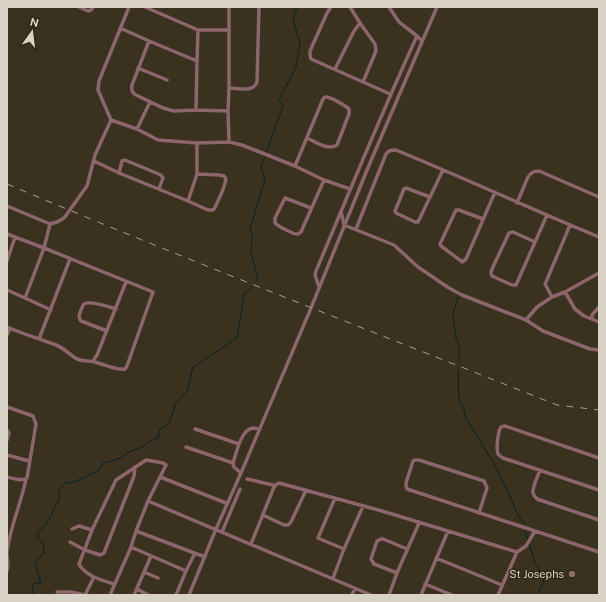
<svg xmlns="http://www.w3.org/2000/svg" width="606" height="602" font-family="'Public Sans',sans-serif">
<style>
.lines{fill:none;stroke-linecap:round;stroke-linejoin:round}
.stream{stroke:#00242e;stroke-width:1}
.minor{stroke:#8c656d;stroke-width:3.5}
.rail{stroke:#a7a092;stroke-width:1;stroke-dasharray:7 7;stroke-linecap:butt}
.education-dot{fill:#8d6e63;stroke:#302714;stroke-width:1.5}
.labels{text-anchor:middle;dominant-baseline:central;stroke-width:3;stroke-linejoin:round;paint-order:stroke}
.poi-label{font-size:11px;fill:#d8d2c7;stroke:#302714;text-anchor:end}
</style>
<rect width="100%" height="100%" fill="#3a311e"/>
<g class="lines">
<path class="stream" d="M256,282l2,-4 -7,-24 1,-19 -2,-6 15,-50 -4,-12 22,-61 -4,-6 17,-33 4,-23 -7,-25 4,-12
M458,297l-5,17 3,25 3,5v17
M458,369l1,31 5,10 2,8 28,46 15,30 9,21 7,10
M525,531l3,9
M529,543l6,20 3,4 6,15 -4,7 -2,6
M33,595l-1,-9 3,-3h6l-6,-19 9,-12 -1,-9 -5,-4v-6l11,-13 11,-23 -2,-5 7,-9 9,-1 24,-11 5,-8 15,-4 10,-6 3,-2 13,-5 5,-4 9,-4 2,-9 9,-5 7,-21 11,-12 6,-24 44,-29 7,-44 9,-8"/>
<path class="minor" d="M79,7l9,4 3,-1 2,-3
M145,7l53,23h31v-23
M331,7l-4,6 -17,38v4l1,4 52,23 27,12
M350,7l10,16 15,21 1,7 -13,31
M389,7l10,15 18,14
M120,28l29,13 -17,44c-1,5 0,8 4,10l27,13 11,3 22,-1
M198,30l-1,31 -1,49 32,1
M229,30v58c10,0 24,5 28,-6l2,-75
M149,41l48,20
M138,68l29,12
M335,69l19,-38 6,-8
M111,120l-13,-30 1,-9 30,-74
M137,129l13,-27
M229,142l-1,-31 1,-23
M94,161l25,12 69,28 20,9h5l1,-1c5,-10 10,-19 12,-30l-2,-3 -5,-1 -22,-1v-31
M295,166l28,-67c1,-1 1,-2 3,-2 5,0 20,9 23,12v5l-12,31c-9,6 -21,-3 -30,-7
M119,173l3,-12 3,-1 36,15 2,3 -4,11
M430,197l-24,-9 -2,1 -9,22 1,2 19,9h3l1,-2 24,-50
M188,201l9,-27
M517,203l11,-26c3,-4 5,-6 11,-6l60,26
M7,206l43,18
M311,208l-26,-10 -10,20v5c3,3 19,12 23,11 1,0 2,-2 3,-2l23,-52
M341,211l3,14 50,20 24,22 31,21 13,7 64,25 17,11 47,18 9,1
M483,219l-24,-9h-3l-1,2 -15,32 1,2 20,15 1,1 4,-3 29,-67
M356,229l30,-75c3,-4 5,-4 10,-4 68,28 135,59 203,87
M7,234l37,14 109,44 -26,74 -2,3c-8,2 -22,-5 -30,-7 -7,-2 -10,0 -18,-3 -7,-4 -13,-11 -21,-14 -16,-6 -33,-11 -49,-18
M535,242l-22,-10 -4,1 -17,36 -1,4 1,3 20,9h4l31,-70
M7,261l8,-24
M319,287l-4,-12 1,-4c33,-78 65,-157 101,-235l5,5
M7,290l18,8 26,12
M565,292l10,17 9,7 15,6
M552,297l-7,-13 1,-2 24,-57
M25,298l19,-50 6,-24 7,-2 7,-4 23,-32 8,-31 16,-35 26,9 21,11 39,3 32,-1 13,3 53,21 29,14 26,9
M592,319v-4l7,-8
M526,320l11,-13 15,-10 13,-5 34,-19
M107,331l-26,-10c-3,-4 -2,-6 0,-11 1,-2 2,-5 3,-6 6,-4 25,3 32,5
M7,335l3,-6
M39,339l31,-80
M93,361l4,-6 29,-73
M7,407l26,9 3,8 -9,54c-5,4 -14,0 -20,-1
M195,429l44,15
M7,430l2,3 -2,7
M186,447l47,16
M7,455l22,6
M599,458l-94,-32 -4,1c-3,4 -5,21 -3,27 2,2 2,2 5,4l96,32
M540,470c-2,6 -8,17 -7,23 1,3 2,4 4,6l62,21
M241,473l-7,-6 -1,-4c3,-9 8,-34 20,-35 2,0 4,1 7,1
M160,477l66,26
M247,479l26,6
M335,498l-17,40 2,1 24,10 19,-43
M148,501l223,94
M479,513l8,-25 -3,-7 -65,-21h-4l-2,1 -7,22v3l1,3 192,63
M263,515l21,10h4l3,-3 15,-32
M72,529l7,-3 13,4
M222,532l18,-43
M70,542l15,8 15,5 4,-2 30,-77 1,-9
M251,544l23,-57 3,-3 2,-1 103,28 135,41
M131,547l55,24 9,-18
M7,552c3,-25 14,-48 19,-73
M7,554l1,12 -1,5
M436,558l66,27
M144,572l14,6
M397,573l-23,-9 -3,-5 6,-18 4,-2h2l24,10
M333,578l11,-29
M114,584c-12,-4 -26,-7 -34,-18l-1,-2 13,-34 24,-50 30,-20 17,3 3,2 -18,36 -12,30
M425,584l27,11
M137,589l11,6
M57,592h14l14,3
M85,595l9,-18
M110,595l21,-48 5,-16 69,26
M134,595l17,-39
M176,595l10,-24
M189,595l27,-66 25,-56 70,-165 56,-138 70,-163
M352,595l3,-7
M389,595l8,-22 22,-50
M421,595l27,-64
M498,595l19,-43 9,-6 9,-15"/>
<path class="rail" d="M7,184c182,77 367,148 550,221l42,5"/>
</g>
<circle class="education-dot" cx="572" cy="574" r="4"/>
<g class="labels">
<g class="poi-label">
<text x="564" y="574">St Josephs</text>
</g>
</g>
<rect width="606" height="602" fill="none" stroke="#d8d2c7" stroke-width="16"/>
<g transform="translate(32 32) rotate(14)" stroke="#302714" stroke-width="3" paint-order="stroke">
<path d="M0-3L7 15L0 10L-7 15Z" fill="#d8d2c7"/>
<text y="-6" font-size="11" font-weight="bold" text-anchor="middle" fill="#d8d2c7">N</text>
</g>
</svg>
